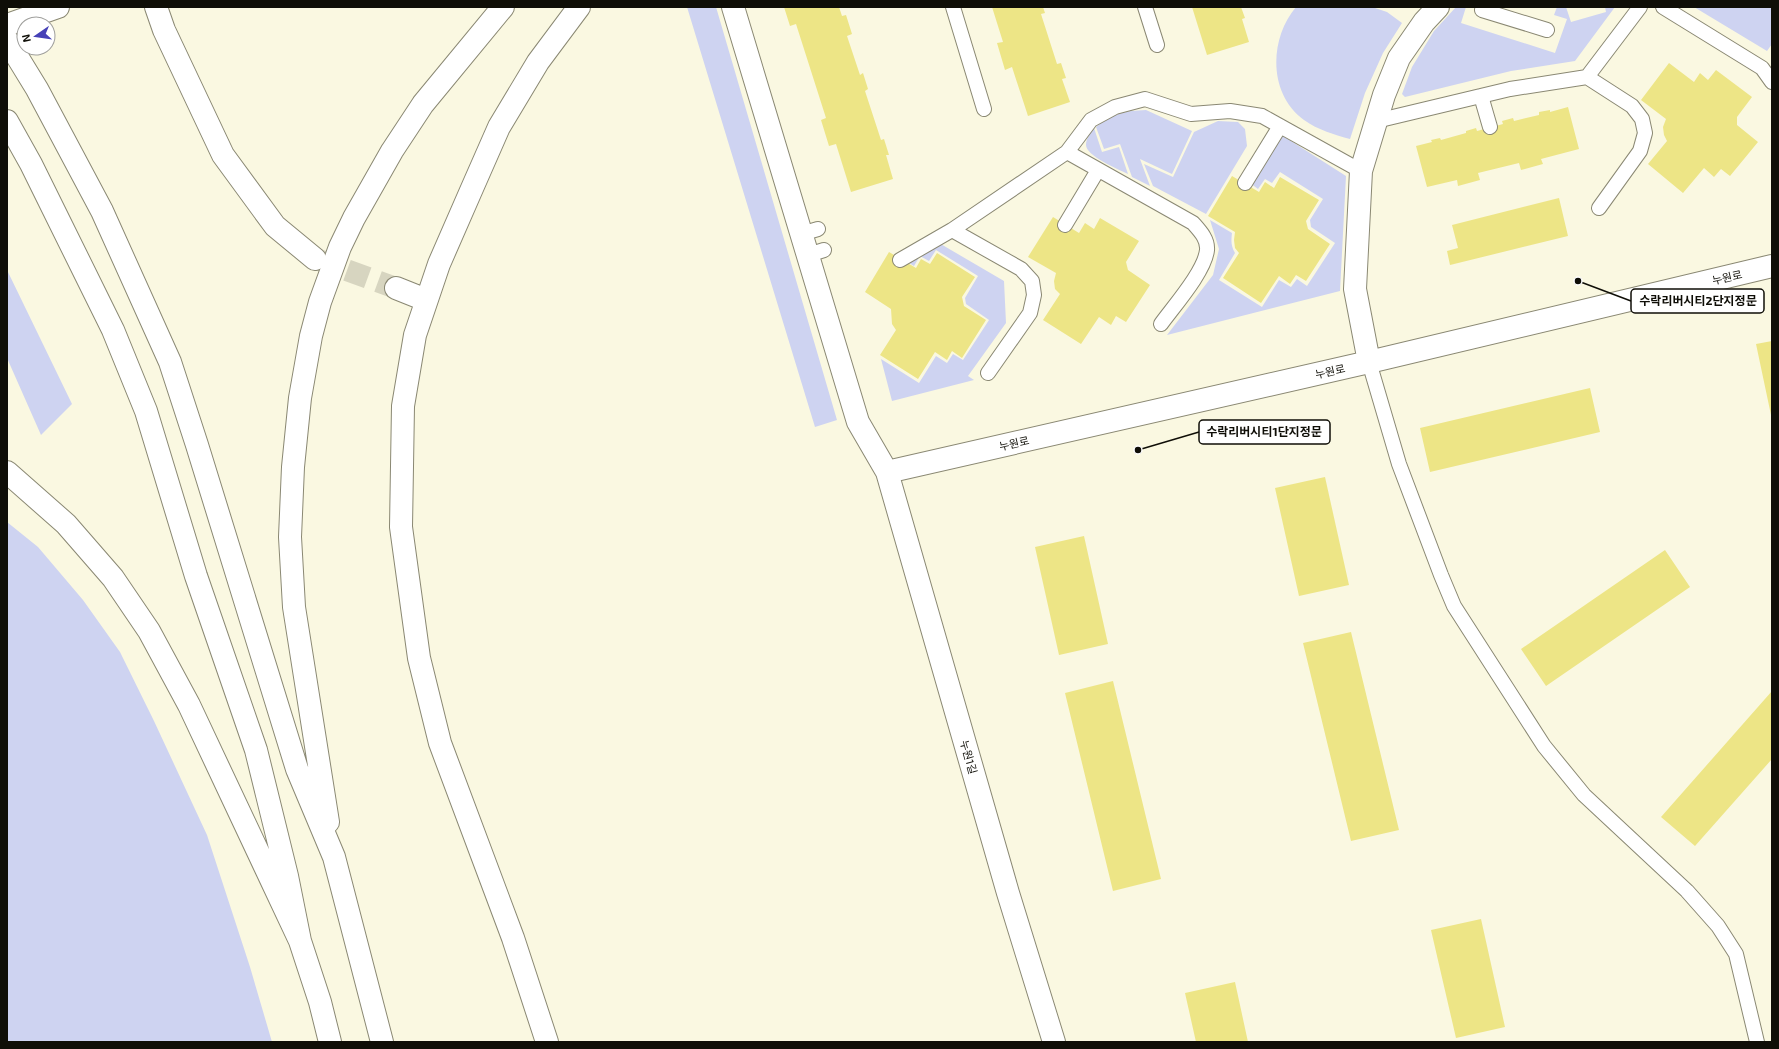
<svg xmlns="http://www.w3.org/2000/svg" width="1779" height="1049" font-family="'Exo 2','Noto Sans KR',sans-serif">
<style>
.green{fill:#ced3f1}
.building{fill:#ede586}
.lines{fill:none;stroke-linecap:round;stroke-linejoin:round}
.street-tunnel{stroke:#d7d5c0;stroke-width:22;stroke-dasharray:22 11;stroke-linecap:butt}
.lane-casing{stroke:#8a8873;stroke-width:16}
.street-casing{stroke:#8a8873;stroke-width:24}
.primary-casing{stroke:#8a8873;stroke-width:24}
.highway-casing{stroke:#8a8873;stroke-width:24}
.lane{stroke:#fff;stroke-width:14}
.street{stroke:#fff;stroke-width:22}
.primary{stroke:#fff;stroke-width:22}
.highway{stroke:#fff;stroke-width:22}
.labels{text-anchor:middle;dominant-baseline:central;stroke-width:4;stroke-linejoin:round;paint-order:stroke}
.street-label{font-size:11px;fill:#0f0e07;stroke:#fff}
.leader{fill:none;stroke:#0f0e07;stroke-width:1.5}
.callout-dot{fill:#0f0e07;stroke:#fff;stroke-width:1.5}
.callout{fill:#fff;stroke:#0f0e07;stroke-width:1.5}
.callout-label{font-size:12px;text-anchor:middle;font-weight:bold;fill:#0f0e07}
</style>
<rect width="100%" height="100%" fill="#faf8e1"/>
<path class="green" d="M687,7h29l121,413 -22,7z
M1296,7h76l15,5 15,11 -19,30 -18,40 -15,46c-15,-4 -32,-9 -46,-19 -36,-26 -35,-81 -8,-113z
M1456,7h10l-5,16 94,30 12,-34 -13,-4 3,-8h9l5,15 35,-10 -1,-5h10l-40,54 -64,10 -106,26 -3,-3 10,-27 22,-36z
M1694,7h78v37l-5,7z
M1146,110l46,21 -20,43 -32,-15 10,27 -18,-9 -12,-33 -16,5 -8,-22c17,-14 29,-16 50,-17z
M1218,121l20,1 7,7 2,17 -41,68 -53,-28 -9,-22 29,13 21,-45z
M1094,128l8,24 17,-5 9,27c-10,-5 -42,-18 -42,-29 0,-7 5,-12 8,-17z
M1280,134l66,42 -6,115 -173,44 46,-60 6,-26 -9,-29 22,13c-1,8 -1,13 3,20l-16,27 43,27 17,-27 12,7 6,-8 10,7 28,-43 -24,-16 -1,-7 13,-21 -43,-27 -8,11 -7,-4 -7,10 -8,-6z
M939,243l65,38 2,42 -38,53 6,4 -82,21 -11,-42 38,24 17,-27 11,7 6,-9 10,6 26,-40 -23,-16 -1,-6 13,-22 -42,-26 -7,11 -9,-5 -6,10 -8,-5z
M7,270l65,134 -31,31 -34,-77z
M7,522l31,25 45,53 37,52 34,69 53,114 43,132 22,75h-265z"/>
<path class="building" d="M784,7h55l3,9 4,-1 6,19 -5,2 13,39 3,-2 5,16 -3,2 16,49 3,-1 5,16h-3l7,24 -42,13 -15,-48 -7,2 -8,-26 5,-2 -30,-94 -6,2z
M992,7h51l2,6 -4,1 16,50 4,-1 5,15 -4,1 8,23 -42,14 -16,-49 -7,3 -8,-27 6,-1z
M1192,7h49l4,11 -3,1 7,23 -42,13z
M1669,63l25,19 6,-9 8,7 8,-10 36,27 -15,20v8l21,17 -28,34 -9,-7 -7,8 -10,-9 -21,25 -35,-29 19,-23 -3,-6 -1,-8 3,-8 -25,-19z
M1568,107l11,42 -38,10 2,5 -22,6 -2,-7 -41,10 2,7 -22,6 -1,-6 -30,7 -11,-41 16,-4 -1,-2 9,-2 1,2 25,-7v-2l10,-3 1,3 26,-7 -1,-3 11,-3 1,3 25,-6v-3l11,-2v2z
M1232,176l27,16 6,-10 9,6 6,-11 39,23 -13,21 2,8 22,15 -24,37 -10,-6 -6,9 -11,-8 -18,27 -38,-25 16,-25 -4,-5 -1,-8 1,-8 -27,-16z
M1559,198l9,38 -118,29 -3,-14 11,-3 -6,-23z
M1053,217l26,16 6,-10 9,6 6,-11 39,23 -13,21 2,8 22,15 -24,37 -10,-6 -5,9 -12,-8 -18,27 -38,-24 17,-26 -5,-5 -1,-8 2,-8 -28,-16z
M889,252l27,16 5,-9 9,5 7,-11 38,24 -13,20 2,9 22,14 -24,38 -10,-7 -5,9 -12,-8 -17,27 -38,-24 16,-25 -4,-6 -1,-15 -26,-17z
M1772,341v74h-1l-15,-71z
M1590,388l10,44 -170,40 -10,-44z
M1325,477l24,108 -50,11 -24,-108z
M1084,536l24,108 -49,11 -24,-108z
M1665,550l25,37 -144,99 -25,-37z
M1351,632l48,198 -48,11 -48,-198z
M1113,681l48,198 -48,12 -48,-198z
M1772,691v68l-77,87 -34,-29z
M1481,919l24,108 -49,11 -25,-108z
M1235,982l13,60h-52l-11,-49z"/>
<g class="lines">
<path class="street-tunnel" d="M316,259l80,29"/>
<g class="lane-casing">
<path id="lane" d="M953,7l31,102
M1145,7l12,38
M1483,7l-1,3 65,20
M1663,7l99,61 10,14
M1587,77l45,29 10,13 3,14 -5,18 -41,57
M1481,96l9,31
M1376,121l134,-32 77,-12 53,-70
M1067,152l126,71c7,8 15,16 14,27 -2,21 -33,56 -46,74
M1245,183l35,-57
M1065,225l33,-55
M952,230l69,39 11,12 2,14 -4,18 -42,60
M801,234l17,-5
M808,255l16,-5
M900,260l52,-30 115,-78 24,-32 24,-13 30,-8 46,15 39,-3 32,5 99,55
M1369,362l30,102 42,111 13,31 90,140 40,49 103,96 31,35 18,28 21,88"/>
</g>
<g class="street-casing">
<path id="street" d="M156,7l8,23 59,125 52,71 40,33
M733,7l125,415 29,50 121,421 46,149
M396,288l30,12
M1369,362l-14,-73 6,-118 23,-76 15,-37 25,-36 14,-15
M887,472l482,-110 403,-96
M547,1042l-34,-104 -73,-195 -21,-85 -18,-131 2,-121 12,-71 24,-71 31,-71 29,-66 39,-65 41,-55"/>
</g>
<g class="primary-casing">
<path id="primary" d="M7,25l51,-18"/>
</g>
<g class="highway-casing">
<path id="highway" d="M7,40l30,49 65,122 68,151 27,83 100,324 37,88 48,185
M7,121l24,43 82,166 33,81 50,165 60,174 31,126 13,65
M7,472l59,52 47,54 36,53 40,74 111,236 20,61 10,40
M328,822l-34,-215 -4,-70 3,-70 7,-69 11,-62 9,-34 20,-55 14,-29 38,-67 31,-47 80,-97"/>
</g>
<use href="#lane" class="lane"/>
<use href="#street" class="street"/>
<use href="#primary" class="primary"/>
<use href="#highway" class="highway"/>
</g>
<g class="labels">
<g class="street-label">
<text transform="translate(1727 277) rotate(-13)">누원로</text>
<text transform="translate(1330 371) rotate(-13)">누원로</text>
<text transform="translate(1014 443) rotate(-13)">누원로</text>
<text transform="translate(969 757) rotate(74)">누원1길</text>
</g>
</g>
<path class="leader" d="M1578 281L1631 301M1138 450L1199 432"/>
<g class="callout-dot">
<circle cx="1578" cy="281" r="4"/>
<circle cx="1138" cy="450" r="4"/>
</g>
<g class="callout">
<rect x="1631" y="289" width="133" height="24" rx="4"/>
<rect x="1199" y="420" width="131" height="24" rx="4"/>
</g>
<g class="callout-label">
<text x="1698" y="305">수락리버시티2단지정문</text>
<text x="1264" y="436">수락리버시티1단지정문</text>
</g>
<rect width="1779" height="1049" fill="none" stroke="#0f0e07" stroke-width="16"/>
<g transform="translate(36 36) rotate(257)"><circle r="19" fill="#ffffff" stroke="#9f9f9c"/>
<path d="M0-3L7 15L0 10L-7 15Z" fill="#4641b7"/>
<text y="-6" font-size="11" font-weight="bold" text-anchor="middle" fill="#0f0e07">N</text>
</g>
</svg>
